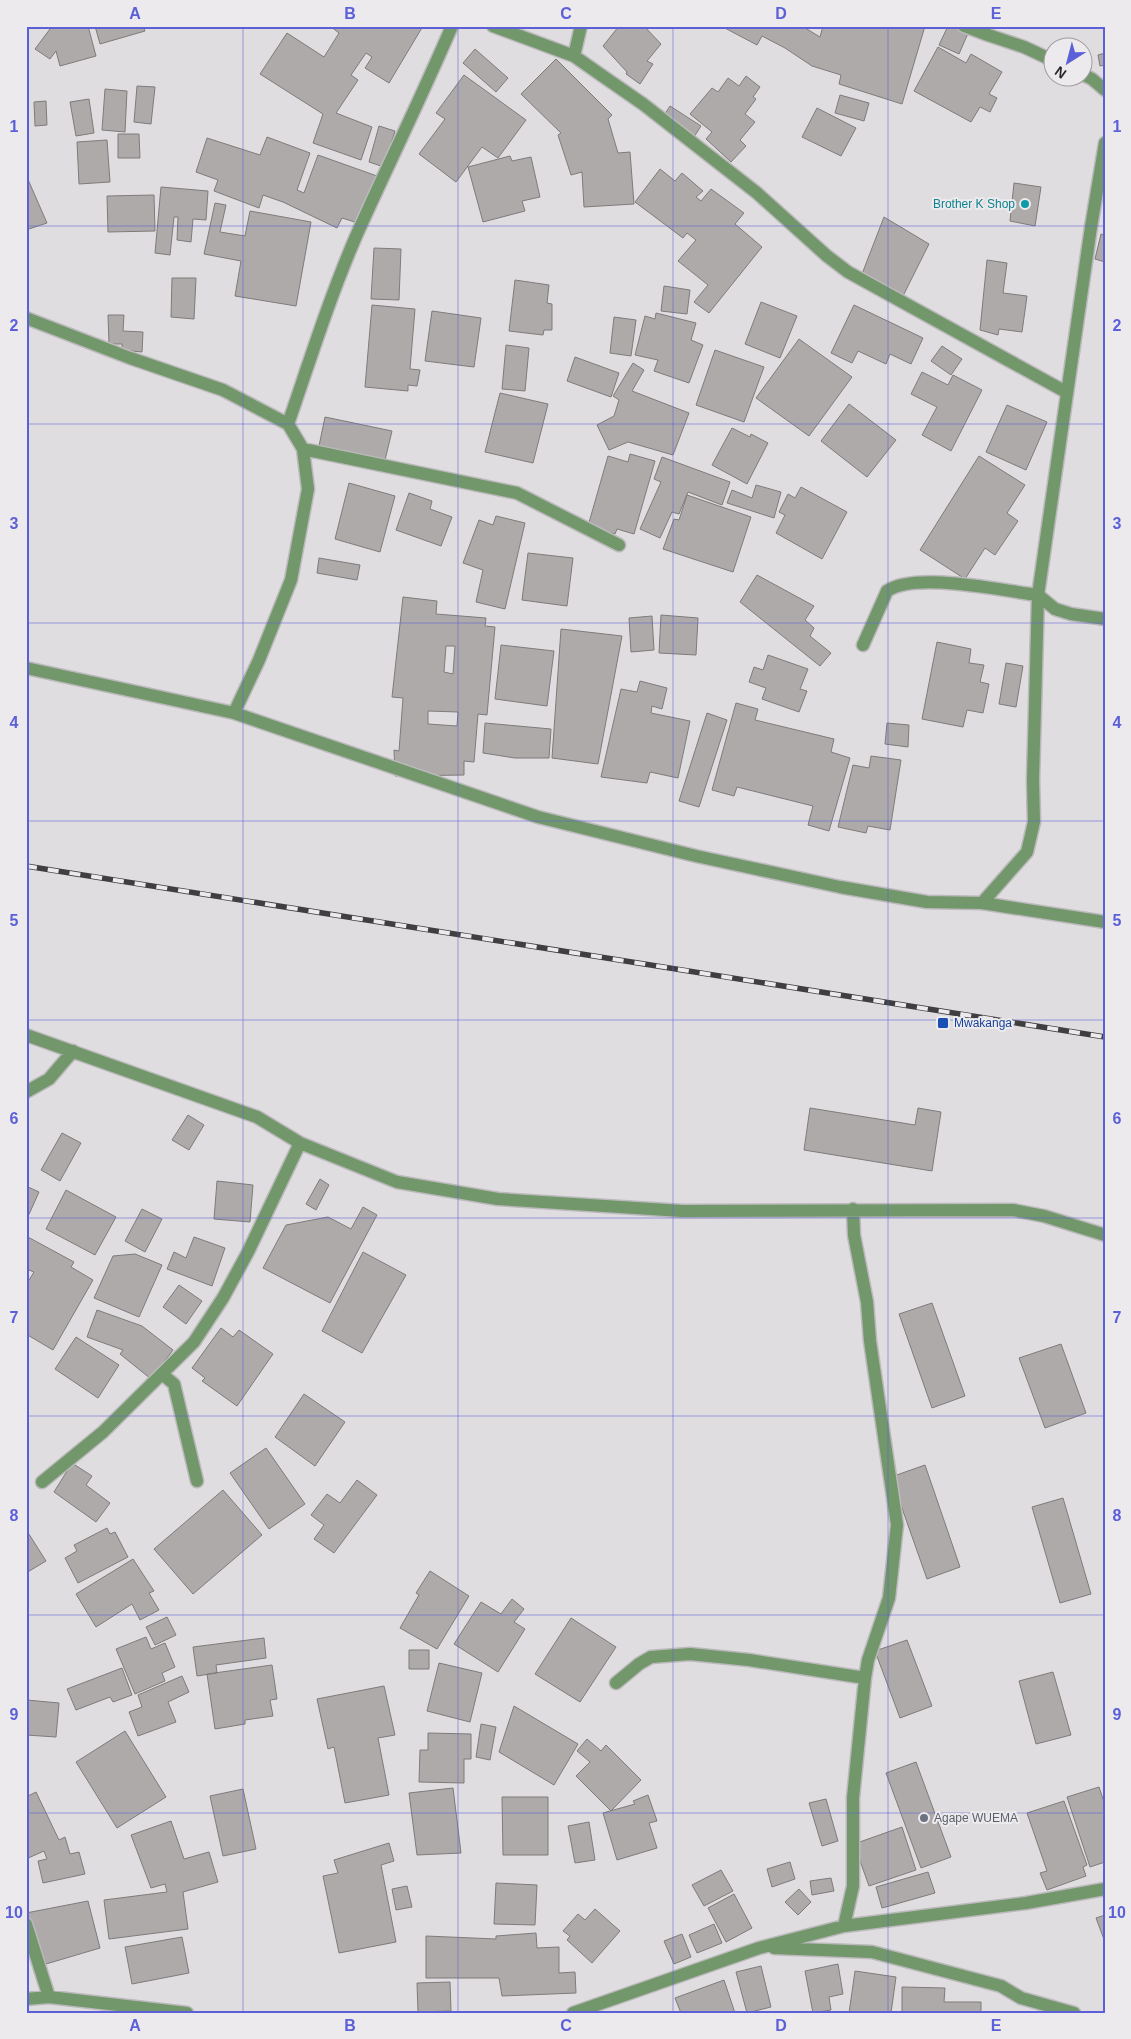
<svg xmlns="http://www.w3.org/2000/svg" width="1131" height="2039" font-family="Arial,sans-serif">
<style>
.building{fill:#aeaaa9;stroke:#7f7b7b;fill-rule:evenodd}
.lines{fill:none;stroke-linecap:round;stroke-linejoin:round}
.lane-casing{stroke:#bbb9bb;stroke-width:15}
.street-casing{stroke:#bbb9bb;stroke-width:15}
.lane{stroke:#71976a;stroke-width:12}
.street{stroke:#71976a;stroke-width:12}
.rail-casing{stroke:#403f40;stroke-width:5.5}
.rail{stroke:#edeaed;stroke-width:4;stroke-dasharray:11;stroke-linecap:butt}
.grid{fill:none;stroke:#5c60d8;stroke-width:1;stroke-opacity:0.55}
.culture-dot{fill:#0f9aa8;stroke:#edeaed;stroke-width:2}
.transit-dot{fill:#1a4fb4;stroke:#edeaed;stroke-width:2}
.worship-dot{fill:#6b7280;stroke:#edeaed;stroke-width:2}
.labels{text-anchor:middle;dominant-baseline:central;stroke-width:4;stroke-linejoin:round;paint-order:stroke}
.culture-label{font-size:12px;fill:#0d838f;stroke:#edeaed;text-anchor:end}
.transit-label{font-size:12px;fill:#164399;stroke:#edeaed;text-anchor:start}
.worship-label{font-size:12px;fill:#5b616d;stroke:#edeaed;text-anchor:start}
.neatline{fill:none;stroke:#5c60d8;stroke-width:2}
.grid-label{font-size:16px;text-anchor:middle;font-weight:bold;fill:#5c60d8}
</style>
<rect width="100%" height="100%" fill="#e0dde0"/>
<path class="building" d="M49,26h39l8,30 -36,10 -4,-15 -6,8 -15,-10 15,-20z
M95,26h48l2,5 -45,13z
M330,26h93l-34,57 -24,-15 7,-11 -6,-4 -15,22 7,5 -22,33 36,14 -11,33 -48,-17 10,-29 -63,-40 27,-41 37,24 15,-24z
M619,26h25l17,18 -14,17 6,3 -13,20 -14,-10 1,-2 -24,-26z
M721,26h81l18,11 3,-11h102l-23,78 -63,-20 2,-9 -29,-9 -27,-18 -23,-12 -5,9z
M948,26h12l9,5 -10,23 -20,-9z
M938,47l28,16 5,-9 31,18 -13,22 8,4 -7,14 -10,-5 -9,15 -57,-31z
M475,49l33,29 -12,14 -33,-29z
M1105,53v12l-5,1 -2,-11z
M556,59l56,56 -4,4 10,34 12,-1 4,52 -50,3 -2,-35 -11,3 -13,-40 3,-2 -40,-39z
M464,75l62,45 -28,38 -16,-11 -26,35 -37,-28 26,-35 -9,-6z
M746,76l14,11 -7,10 3,2 -11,15 10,8 -15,18 6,6 -15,16 -25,-23 6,-7 -22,-18 22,-26 6,4 10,-14 11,8z
M137,86l18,1 -4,37 -17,-2z
M105,89l22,2 -2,41 -23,-2z
M840,95l29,8 -5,18 -29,-8z
M89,99l5,34 -18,3 -6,-34z
M46,101l1,24 -12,1 -1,-24z
M670,106l31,20 -7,11 -31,-20z
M817,108l39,20 -15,28 -39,-19z
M379,126l16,5 -11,36 -15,-5z
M118,134h21l1,24h-22z
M267,137l43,16 -13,37 7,3 14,-38 59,21 -16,48 -19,-6 -5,10 -54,-26 -20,-7 -4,13 -45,-17 4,-11 -22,-8 11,-34 53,17z
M107,140l3,42 -31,2 -2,-42z
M510,156l2,5 19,-4 9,40 -18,4 3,10 -42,11 -15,-55z
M660,169l15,12 7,-8 21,18 -7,6 5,4 10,-12 33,24 -9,11 27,23 -53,66 -15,-11 14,-17 -30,-24 18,-21 -9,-7 -4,5 -48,-36z
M26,175l21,48 -21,7z
M1014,183l27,4 -6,39 -25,-5z
M161,187l47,4 -2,29 -13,-1 -2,23 -14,-2 1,-23h-4l-4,38 -15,-2z
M154,195l1,36 -47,1 -1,-36z
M215,203l11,2 -6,27 25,4 5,-25 61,11 -15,84 -61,-10 6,-35 -37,-7z
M884,217l45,27 -28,56 -39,-26z
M1101,234l4,1v27l-10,-3z
M374,248l27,1 -2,51 -28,-1z
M987,260l20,3 -4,30 24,3 -5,36 -23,-3 -1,6 -18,-5z
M172,278h24l-2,41 -23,-2z
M515,280l34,5 -2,18 5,1v26h-8l-1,5 -34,-4z
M664,286l26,4 -3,24 -26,-3z
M761,302l36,14 -17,42 -35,-14z
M372,305l43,4 -5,60 10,1 -3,16 -9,-1v6l-43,-4z
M854,305l69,33 -12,26 -21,-10 -4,10 -28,-13 -6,12 -21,-10z
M432,311l49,7 -7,49 -49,-6z
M656,313l40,10 -5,17 12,5 -14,38 -35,-12 4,-11 -23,-5 10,-39 10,3z
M108,315h16l-1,16 20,1 -1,20 -20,-2v-6h-13z
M614,317l22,3 -5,36 -21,-3z
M799,339l53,38 -43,59 -53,-38z
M506,345l23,3 -4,43 -23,-2z
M942,346l20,13 -11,16 -20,-14z
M715,350l49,17 -20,55 -48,-17z
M575,357l44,16 -8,24 -44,-16z
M633,363l11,7 -12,21 57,22 -16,42 -45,-13 -19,8 -12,-25 17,-9 5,-16 -6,-4z
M922,372l26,13 5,-10 29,15 -31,61 -29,-16 15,-28 -26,-13z
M500,393l48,11 -15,59 -48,-11z
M849,404l47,36 -29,37 -46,-36z
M1007,405l40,17 -21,48 -40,-18z
M325,417l67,14 -7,29 -66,-14z
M732,428l18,9 1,-3 17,9 -21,41 -35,-19z
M630,454l25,7 -21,73 -17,-5 -2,5 -27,-8 20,-70 20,6z
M979,456l46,29 -18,28 11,8 -23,34 -10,-7 -20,31 -45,-29z
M662,457l68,25 -8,23 -34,-13 -9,22 -7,-2 -12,26 -20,-9 21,-47 -7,-3z
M349,483l46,13 -15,56 -45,-13z
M756,485l25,7 -7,26 -47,-15 5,-13 20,8z
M801,487l46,25 -25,47 -46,-26 9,-18 -6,-3 9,-18 7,4z
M409,493l23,8 -2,8 22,8 -11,29 -45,-16z
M687,495l64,22 -18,55 -70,-23 11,-30 5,1z
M496,516l29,7 -20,86 -29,-7 7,-32 -20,-7 16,-43 14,5z
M528,553l45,5 -6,48 -45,-6z
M319,558l41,7 -3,15 -40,-7z
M757,575l57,31 -9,14 9,8 -4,8 21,17 -11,13 -80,-64z
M403,597l34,4 -1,13 50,4 -1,8 10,1 -8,88 -9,-1 -4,48 -10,-1v14l-69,1 -1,-26 5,1 4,-53 -11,-1zM446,646h9l-2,28 -9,-2zM428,711l30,1 -1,14 -29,-2z
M661,615l37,3 -2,37 -37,-2z
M652,616l2,34 -23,2 -2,-34z
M561,629l61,7 -24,128 -46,-6z
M937,642l34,7 -2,14 15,2 -4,17 9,2 -6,29 -16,-3 -4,17 -41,-8z
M501,645l53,6 -7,55 -52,-7z
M768,655l40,14 -8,20 7,2 -8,21 -37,-13 4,-11 -17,-6 5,-15 9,3z
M1006,663l17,3 -7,41 -17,-3z
M640,681l27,7 -5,21 -10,-3 -1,7 39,8 -12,57 -28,-6 -3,11 -46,-6 20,-88 16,3z
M736,703l22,6 -3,11 79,19 -3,13 19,6 -21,73 -21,-6 5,-19 -76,-19 -3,9 -22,-6z
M707,713l20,7 -28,87 -20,-6z
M485,723l66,6 -2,29h-34l-32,-5z
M887,723l22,2 -1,22 -23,-3z
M871,756l30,4 -11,70 -22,-4 -2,7 -28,-6 15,-62 16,3z
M810,1108l105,17 3,-17 23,4 -9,59 -128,-21z
M188,1115l16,10 -15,25 -17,-10z
M62,1133l19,10 -21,38 -19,-11z
M320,1179l9,6 -13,25 -10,-6z
M217,1181l36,4 -3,37 -36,-3z
M26,1186l13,6 -13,29z
M66,1190l50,27 -21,38 -49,-26z
M363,1207l14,8 -47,88 -67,-35 23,-43 42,-8 23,12z
M142,1209l20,10 -17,33 -20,-11z
M26,1236l48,26 -3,5 22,13 -40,70 -27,-16v-49l8,-13 -5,-2 -3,4z
M194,1237l31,11 -13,38 -45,-17 7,-17 12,6z
M363,1252l43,23 -44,78 -40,-22z
M135,1254l27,11 -23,52 -45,-19 19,-42z
M179,1285l23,16 -16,23 -23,-17z
M932,1303l33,93 -33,12 -33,-94z
M97,1310l45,16 31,24 -22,29 -31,-25 3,-4 -36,-13z
M221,1328l12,9 6,-7 34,24 -36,52 -35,-25 3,-3 -13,-10z
M76,1337l43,28 -21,33 -43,-29z
M1061,1344l25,69 -41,15 -26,-70z
M304,1394l41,28 -30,44 -40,-29z
M266,1448l39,56 -36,25 -39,-56z
M72,1463l20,13 -6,9 24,18 -14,19 -42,-30z
M925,1465l35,102 -33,12 -36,-102z
M357,1480l20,15 -43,58 -20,-14 10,-14 -13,-10 16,-21 13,9z
M223,1490l39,45 -69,59 -39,-45z
M1063,1498l28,96 -31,9 -28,-96z
M107,1528l3,6 5,-2 13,25 -50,26 -13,-25 12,-7 -3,-6z
M27,1531l19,30 -20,12v-41z
M133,1559l21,32 -5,2 10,17 -19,10 -8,-16 -36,23 -20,-33z
M430,1571l39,25 -32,53 -37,-21 19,-33 -3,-2z
M512,1599l12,10 -10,13 11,7 -27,43 -44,-28 27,-42 20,12z
M167,1617l9,18 -21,10 -9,-18z
M571,1618l45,29 -36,55 -45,-28z
M146,1637l5,12 14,-6 10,24 -13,6 3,8 -30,13 -19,-45z
M264,1638l2,20 -50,7 1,8 -20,3 -4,-29z
M907,1640l25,66 -32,12 -25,-67z
M409,1650h20v19h-20z
M439,1663l43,10 -12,49 -43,-11z
M272,1665l5,34 -7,1 3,16 -28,4v4l-30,5 -8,-55z
M122,1668l10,27 -19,7 -3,-5 -34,13 -9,-21z
M1053,1672l18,63 -35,9 -17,-63z
M182,1676l7,16 -21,10 8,20 -38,14 -9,-24 13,-5 -4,-12z
M384,1686l11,49 -17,3 11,57 -44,8 -11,-56 -6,2 -11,-50z
M27,1700l32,3 -3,34 -30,-2z
M514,1706l64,38 -24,41 -55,-33z
M481,1724l15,3 -6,33 -14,-3z
M125,1731l41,66 -49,31 -41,-66z
M428,1733l43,1v25h-7v24l-45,-1 1,-32h8z
M587,1739l14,12 5,-6 35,35 -30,31 -35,-35 14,-14 -13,-11z
M916,1762l35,95 -30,11 -35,-95z
M1099,1787l6,18v57l-15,5 -23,-70z
M453,1788l8,65 -44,2 -8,-62z
M243,1789l13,60 -33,7 -13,-60z
M36,1792l23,48 6,-3 5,17 9,-2 6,22 -42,9 -5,-22 9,-2 -3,-8 -18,8v-62z
M648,1795l9,26 -8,2 8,25 -40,12 -14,-47 32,-9 -2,-3z
M502,1797h46v58h-45z
M826,1799l12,42 -16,5 -13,-43z
M1064,1801l23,64 -4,2 3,9 -39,14 -7,-17 7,-2 -20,-58z
M171,1821l13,38 25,-7 9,30 -35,10 5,37 -79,10 -5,-39 63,-8 -2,-8 -14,4 -20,-53z
M589,1822l6,38 -20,3 -7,-37z
M902,1827l14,43 -47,16 -15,-42z
M389,1843l5,18 -13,4 15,77 -57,11 -16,-77 15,-3 -4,-13z
M790,1862l5,17 -23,8 -5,-18z
M721,1870l12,21 -29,15 -12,-21z
M928,1872l7,21 -53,15 -6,-21z
M831,1878l3,13 -22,4 -2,-14z
M496,1883l41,2 -2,40 -41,-1z
M407,1886l5,21 -16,3 -4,-21z
M799,1889l12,13 -13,13 -13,-13z
M734,1894l18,34 -26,14 -18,-34z
M88,1901l12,47 -54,16 -20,-51z
M595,1909l25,22 -28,32 -25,-23 3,-4 -7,-5 15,-17 7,6z
M1105,1915v27l-9,-24z
M714,1924l8,19 -25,10 -8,-18z
M536,1933l1,15 22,-1v26l16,-1 1,21 -74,3 -3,-18h-73v-42l70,3v-3z
M682,1934l9,23 -17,7 -10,-23z
M182,1937l7,36 -57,11 -7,-37z
M838,1964l5,30 -14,3 2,13 -18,3 -8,-42z
M761,1966l10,41 -24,6 -11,-41z
M855,1971l41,6 -5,36h-42z
M724,1980l11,33h-54l-6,-15z
M450,1982l1,29 -33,1 -1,-29z
M902,1987l43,1 -1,14h37v11h-79z"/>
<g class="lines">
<g class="lane-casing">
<path id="lane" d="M1038,595l17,14 16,5 34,5
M982,903l123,19"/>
</g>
<g class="street-casing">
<path id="street" d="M493,26l81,30 30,21 39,27 114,89 70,63 21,16 218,120
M964,26l21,8
M984,26l1,8 39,13 30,14
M574,56l7,-30
M1084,75l8,4 13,11
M26,318l104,40 93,32 65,34 15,25 5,40 -17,91 -32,80 -25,53
M288,424c22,-64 42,-128 69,-190 31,-69 65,-138 95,-208
M303,449l214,44 102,52
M863,645l24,-54c29,-20 115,0 151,4
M26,668l208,45 304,104 158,39 144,31 87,15 55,1 45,-51 7,-30 -1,-42 5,-185 53,-368 14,-84
M26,1035l231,82 43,26 97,39 101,17 184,12 331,-1 31,6 61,19
M26,1092l23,-13 24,-28
M162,1374l12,10 23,97
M42,1482l61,-50 91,-90 29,-44 25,-46 52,-109
M616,1683l23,-19 12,-7 39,-3 59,6 116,18
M26,1924l23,73
M844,1926l9,-40v-88l12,-120 3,-18 21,-62 8,-73 -27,-184 -3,-39 -13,-67 -1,-26
M774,1948l98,4 129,34 20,12 53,15
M26,1999l23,-2 138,16
M573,2013l186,-65 85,-22 182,-23 79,-14"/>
</g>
<use href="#lane" class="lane"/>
<use href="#street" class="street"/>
<g class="rail-casing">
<path id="rail" d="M26,866l1079,171"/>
</g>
<use href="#rail" class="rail"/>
</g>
<path class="grid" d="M243,26v1987M458,26v1987M673,26v1987M888,26v1987M26,226h1079M26,424h1079M26,623h1079M26,821h1079M26,1020h1079M26,1218h1079M26,1416h1079M26,1615h1079M26,1813h1079"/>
<circle class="culture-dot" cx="1025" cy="204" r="5"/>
<rect class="transit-dot" x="937" y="1017" width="12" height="12" rx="2.5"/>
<circle class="worship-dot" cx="924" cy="1818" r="5"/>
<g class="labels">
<g class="culture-label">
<text x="1015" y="204">Brother K Shop</text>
</g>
<g class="transit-label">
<text x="954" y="1023">Mwakanga</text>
</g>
<g class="worship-label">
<text x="934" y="1818">Agape WUEMA</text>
</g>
</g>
<rect width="1131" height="2039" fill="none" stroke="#edeaed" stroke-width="55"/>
<g transform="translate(1068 62) rotate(216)"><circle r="24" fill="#edeaed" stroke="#9f9c9f"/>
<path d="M0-4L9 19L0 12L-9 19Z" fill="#5c60d8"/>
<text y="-8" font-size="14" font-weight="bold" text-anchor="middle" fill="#292829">N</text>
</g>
<rect x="28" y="28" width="1076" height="1984" class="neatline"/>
<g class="grid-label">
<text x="135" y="19">A</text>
<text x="350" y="19">B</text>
<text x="566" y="19">C</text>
<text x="781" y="19">D</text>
<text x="996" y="19">E</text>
<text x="14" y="132">1</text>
<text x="1117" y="132">1</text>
<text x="14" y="331">2</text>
<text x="1117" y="331">2</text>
<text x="14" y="529">3</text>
<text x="1117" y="529">3</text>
<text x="14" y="728">4</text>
<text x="1117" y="728">4</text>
<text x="14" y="926">5</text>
<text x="1117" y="926">5</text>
<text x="14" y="1124">6</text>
<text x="1117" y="1124">6</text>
<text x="14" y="1323">7</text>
<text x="1117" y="1323">7</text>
<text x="14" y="1521">8</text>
<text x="1117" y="1521">8</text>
<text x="14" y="1720">9</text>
<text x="1117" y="1720">9</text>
<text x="14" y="1918">10</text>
<text x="1117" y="1918">10</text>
<text x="135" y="2031">A</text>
<text x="350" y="2031">B</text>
<text x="566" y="2031">C</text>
<text x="781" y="2031">D</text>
<text x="996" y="2031">E</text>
</g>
</svg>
